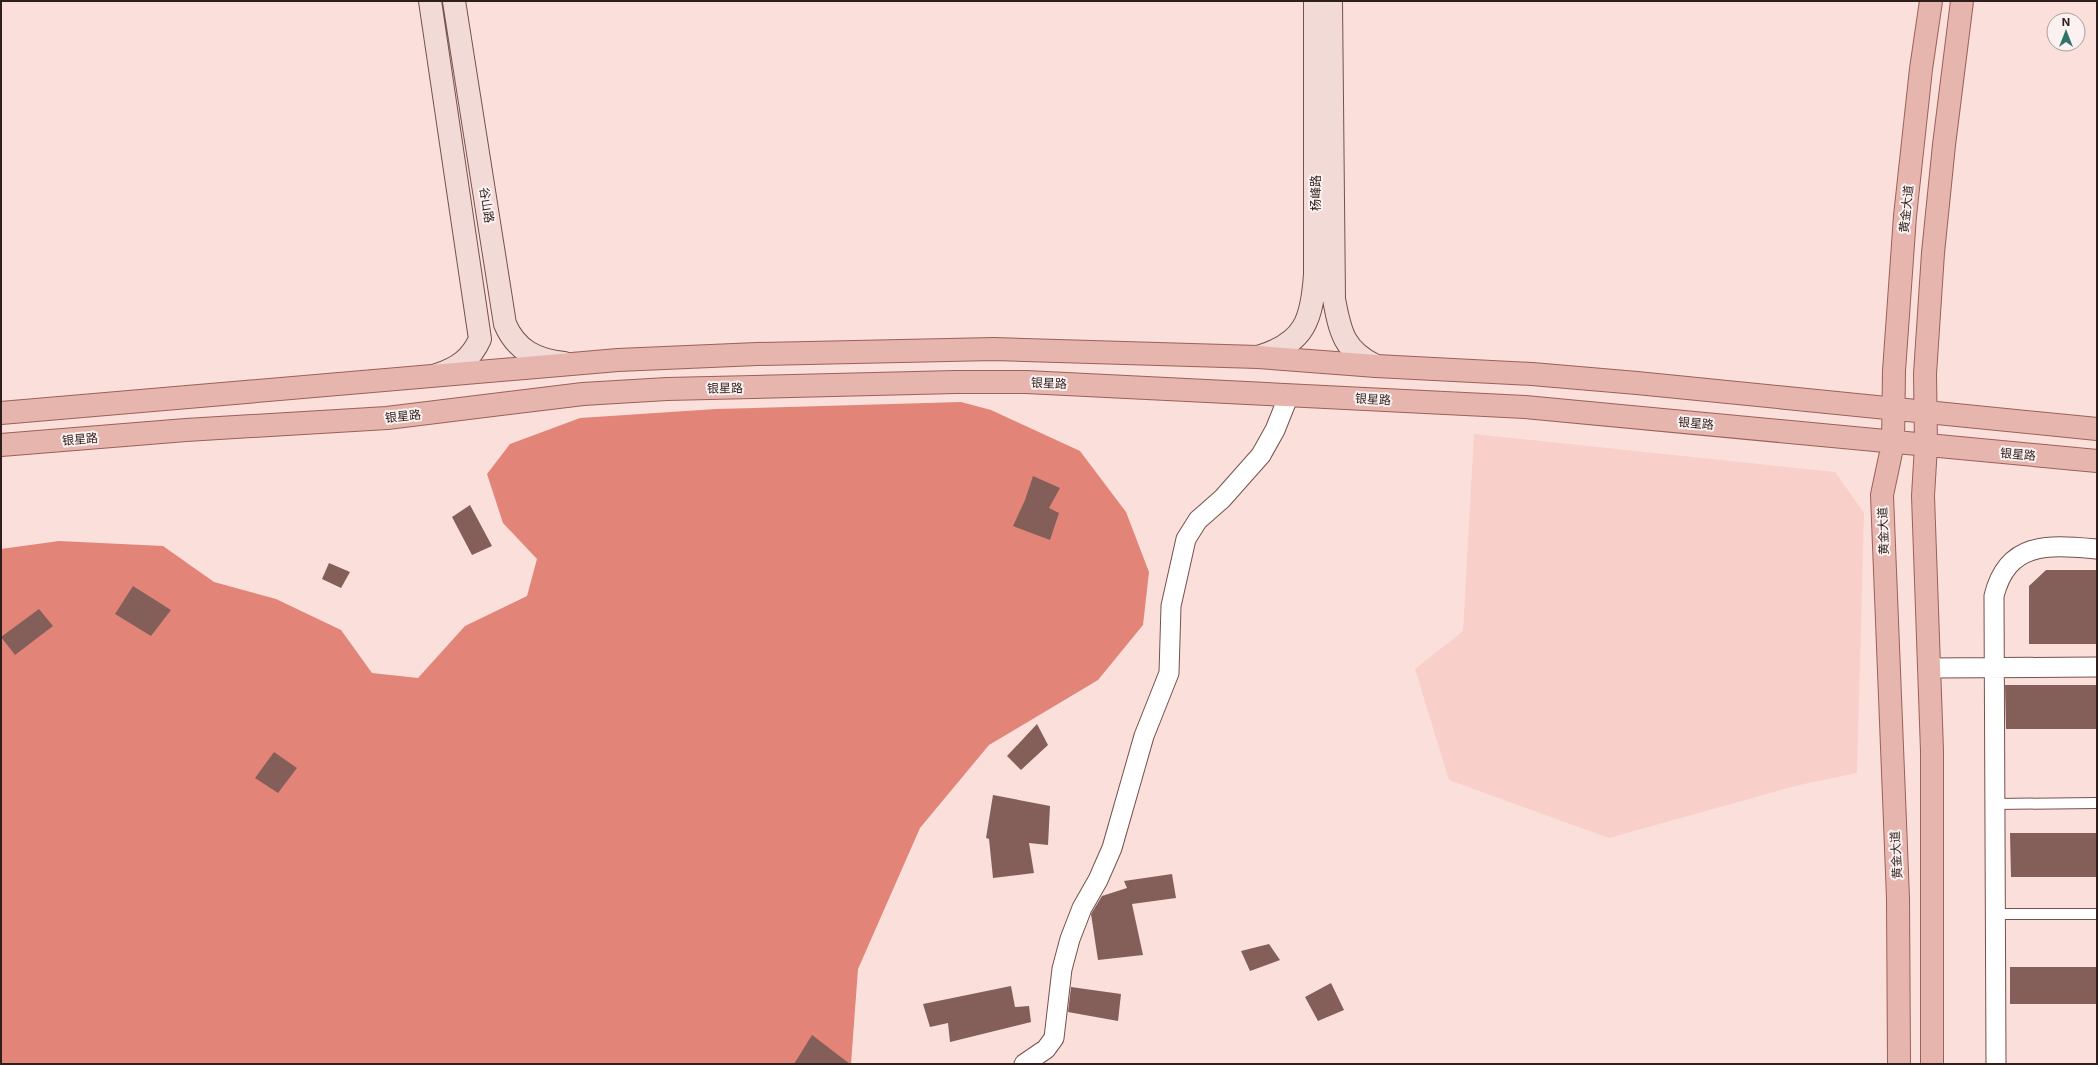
<svg xmlns="http://www.w3.org/2000/svg" width="2098" height="1065" font-family="Inter,'Noto Sans SC',sans-serif">
<style>
.built{fill:#f9cfc9}
.forest{fill:#e28578}
.building{fill:#845f59}
.lines{fill:none;stroke-linecap:round;stroke-linejoin:round}
.lane-casing{stroke:#76524c;stroke-width:12}
.street-casing{stroke:#76524c;stroke-width:21}
.secondary-casing{stroke:#76524c;stroke-width:24}
.primary-casing{stroke:#9b6058;stroke-width:24}
.lane{stroke:#fff;stroke-width:10}
.street{stroke:#fff;stroke-width:19}
.secondary{stroke:#f2dad6;stroke-width:22}
.primary{stroke:#e6b5ae;stroke-width:22}
.labels{text-anchor:middle;dominant-baseline:central;stroke-width:4;stroke-linejoin:round;paint-order:stroke}
.street-label{font-size:12px;fill:#2e1f1c;stroke:#faf1f0}
</style>
<rect width="100%" height="100%" fill="#fadfdb"/>
<path class="built" d="M1474,434l361,38 29,41 -7,260 -58,12 -190,53 -160,-58 -34,-111 48,-38z"/>
<path class="forest" d="M961,402l30,8 89,41 46,61 23,60 -6,53 -45,55 -109,65 -69,83 -62,141 -7,95h-850v-515l58,-8 104,5 51,36 62,17 65,31 31,43 46,5 47,-52 62,-30 10,-37 -34,-36 -16,-49 23,-30 70,-26 136,-9z"/>
<path class="building" d="M1033,476l27,12 -11,20 10,5 -9,27 -37,-14 12,-26z
M470,505l22,41 -20,9 -20,-38z
M329,563l21,9 -9,16 -19,-9z
M2046,570h51v74h-68v-58z
M133,586l38,24 -20,26 -36,-22z
M39,609l14,17 -38,29 -14,-18z
M2005,685h92v44h-91z
M1037,724l11,21 -27,25 -14,-14z
M274,752l23,16 -19,25 -23,-15z
M993,795l57,11 -2,39 -19,-2 5,30 -41,5 -4,-39 -3,-1z
M2010,833h87v44h-86z
M1172,874l4,24 -44,6 11,51 -45,5 -7,-46 11,-18 25,-8 -3,-7z
M1269,944l11,16 -30,11 -9,-20z
M2010,967h87v37h-87z
M1331,983l13,27 -26,11 -13,-24z
M1011,986l4,21 14,-1 2,16 -81,20 -2,-19 -18,4 -7,-23z
M1071,987l50,7 -3,27 -50,-9z
M812,1035l38,29h-56z"/>
<g class="lines">
<g class="lane-casing">
<path id="lane" d="M1995,804l102,-1
M1996,914h101"/>
</g>
<g class="street-casing">
<path id="street" d="M1929,668l168,-1
M1024,1064l22,-15 8,-11 8,-69 8,-30 12,-31 16,-28 14,-32 32,-112 25,-63 2,-67 15,-67 12,-19 24,-21 39,-44 14,-25 14,-35
M1996,1064l-2,-468c14,-56 56,-51 103,-47"/>
</g>
<g class="secondary-casing">
<path id="secondary" d="M430,1l50,338c-9,20 -22,29 -43,36
M454,1l51,323c11,26 31,36 59,39
M1331,1l3,298c6,33 10,52 42,67
M1258,357c47,-14 54,-37 57,-83v-273"/>
</g>
<g class="primary-casing">
<path id="primary" d="M1,413l617,-53 139,-6 237,-5 264,8 118,9 156,8 105,9 460,46
M1,445l185,-15 201,-12 196,-24 84,-5 289,-7h70l499,25 572,54
M1899,1064l-1,-166 -16,-403 11,-52 1,-72 11,-155 16,-147 10,-68
M1932,1064v-313l-9,-255 3,-50 -1,-72 8,-121 11,-108 18,-144"/>
</g>
<use href="#lane" class="lane"/>
<use href="#street" class="street"/>
<use href="#secondary" class="secondary"/>
<use href="#primary" class="primary"/>
</g>
<g class="labels">
<g class="street-label">
<text transform="translate(1315 193) rotate(-90)">杨峰路</text>
<text transform="translate(487 205) rotate(81)">谷山路</text>
<text transform="translate(1906 209) rotate(-84)">黄金大道</text>
<text transform="translate(1049 383) rotate(2)">银星路</text>
<text transform="translate(725 388) rotate(-1)">银星路</text>
<text transform="translate(1373 399) rotate(3)">银星路</text>
<text transform="translate(403 416) rotate(-6)">银星路</text>
<text transform="translate(1696 423) rotate(5)">银星路</text>
<text transform="translate(80 439) rotate(-5)">银星路</text>
<text transform="translate(2018 454) rotate(5)">银星路</text>
<text transform="translate(1883 531) rotate(-92)">黄金大道</text>
<text transform="translate(1896 855) rotate(-93)">黄金大道</text>
</g>
</g>
<rect width="2098" height="1065" fill="none" stroke="#2e1f1c" stroke-width="4"/>
<g transform="translate(2066 32)"><circle r="19" fill="#faf1f0" stroke="#a89d9b"/>
<path d="M0-3L7 15L0 10L-7 15Z" fill="#307467"/>
<text y="-6" font-size="11" font-weight="bold" text-anchor="middle" fill="#2e1f1c">N</text>
</g>
</svg>
